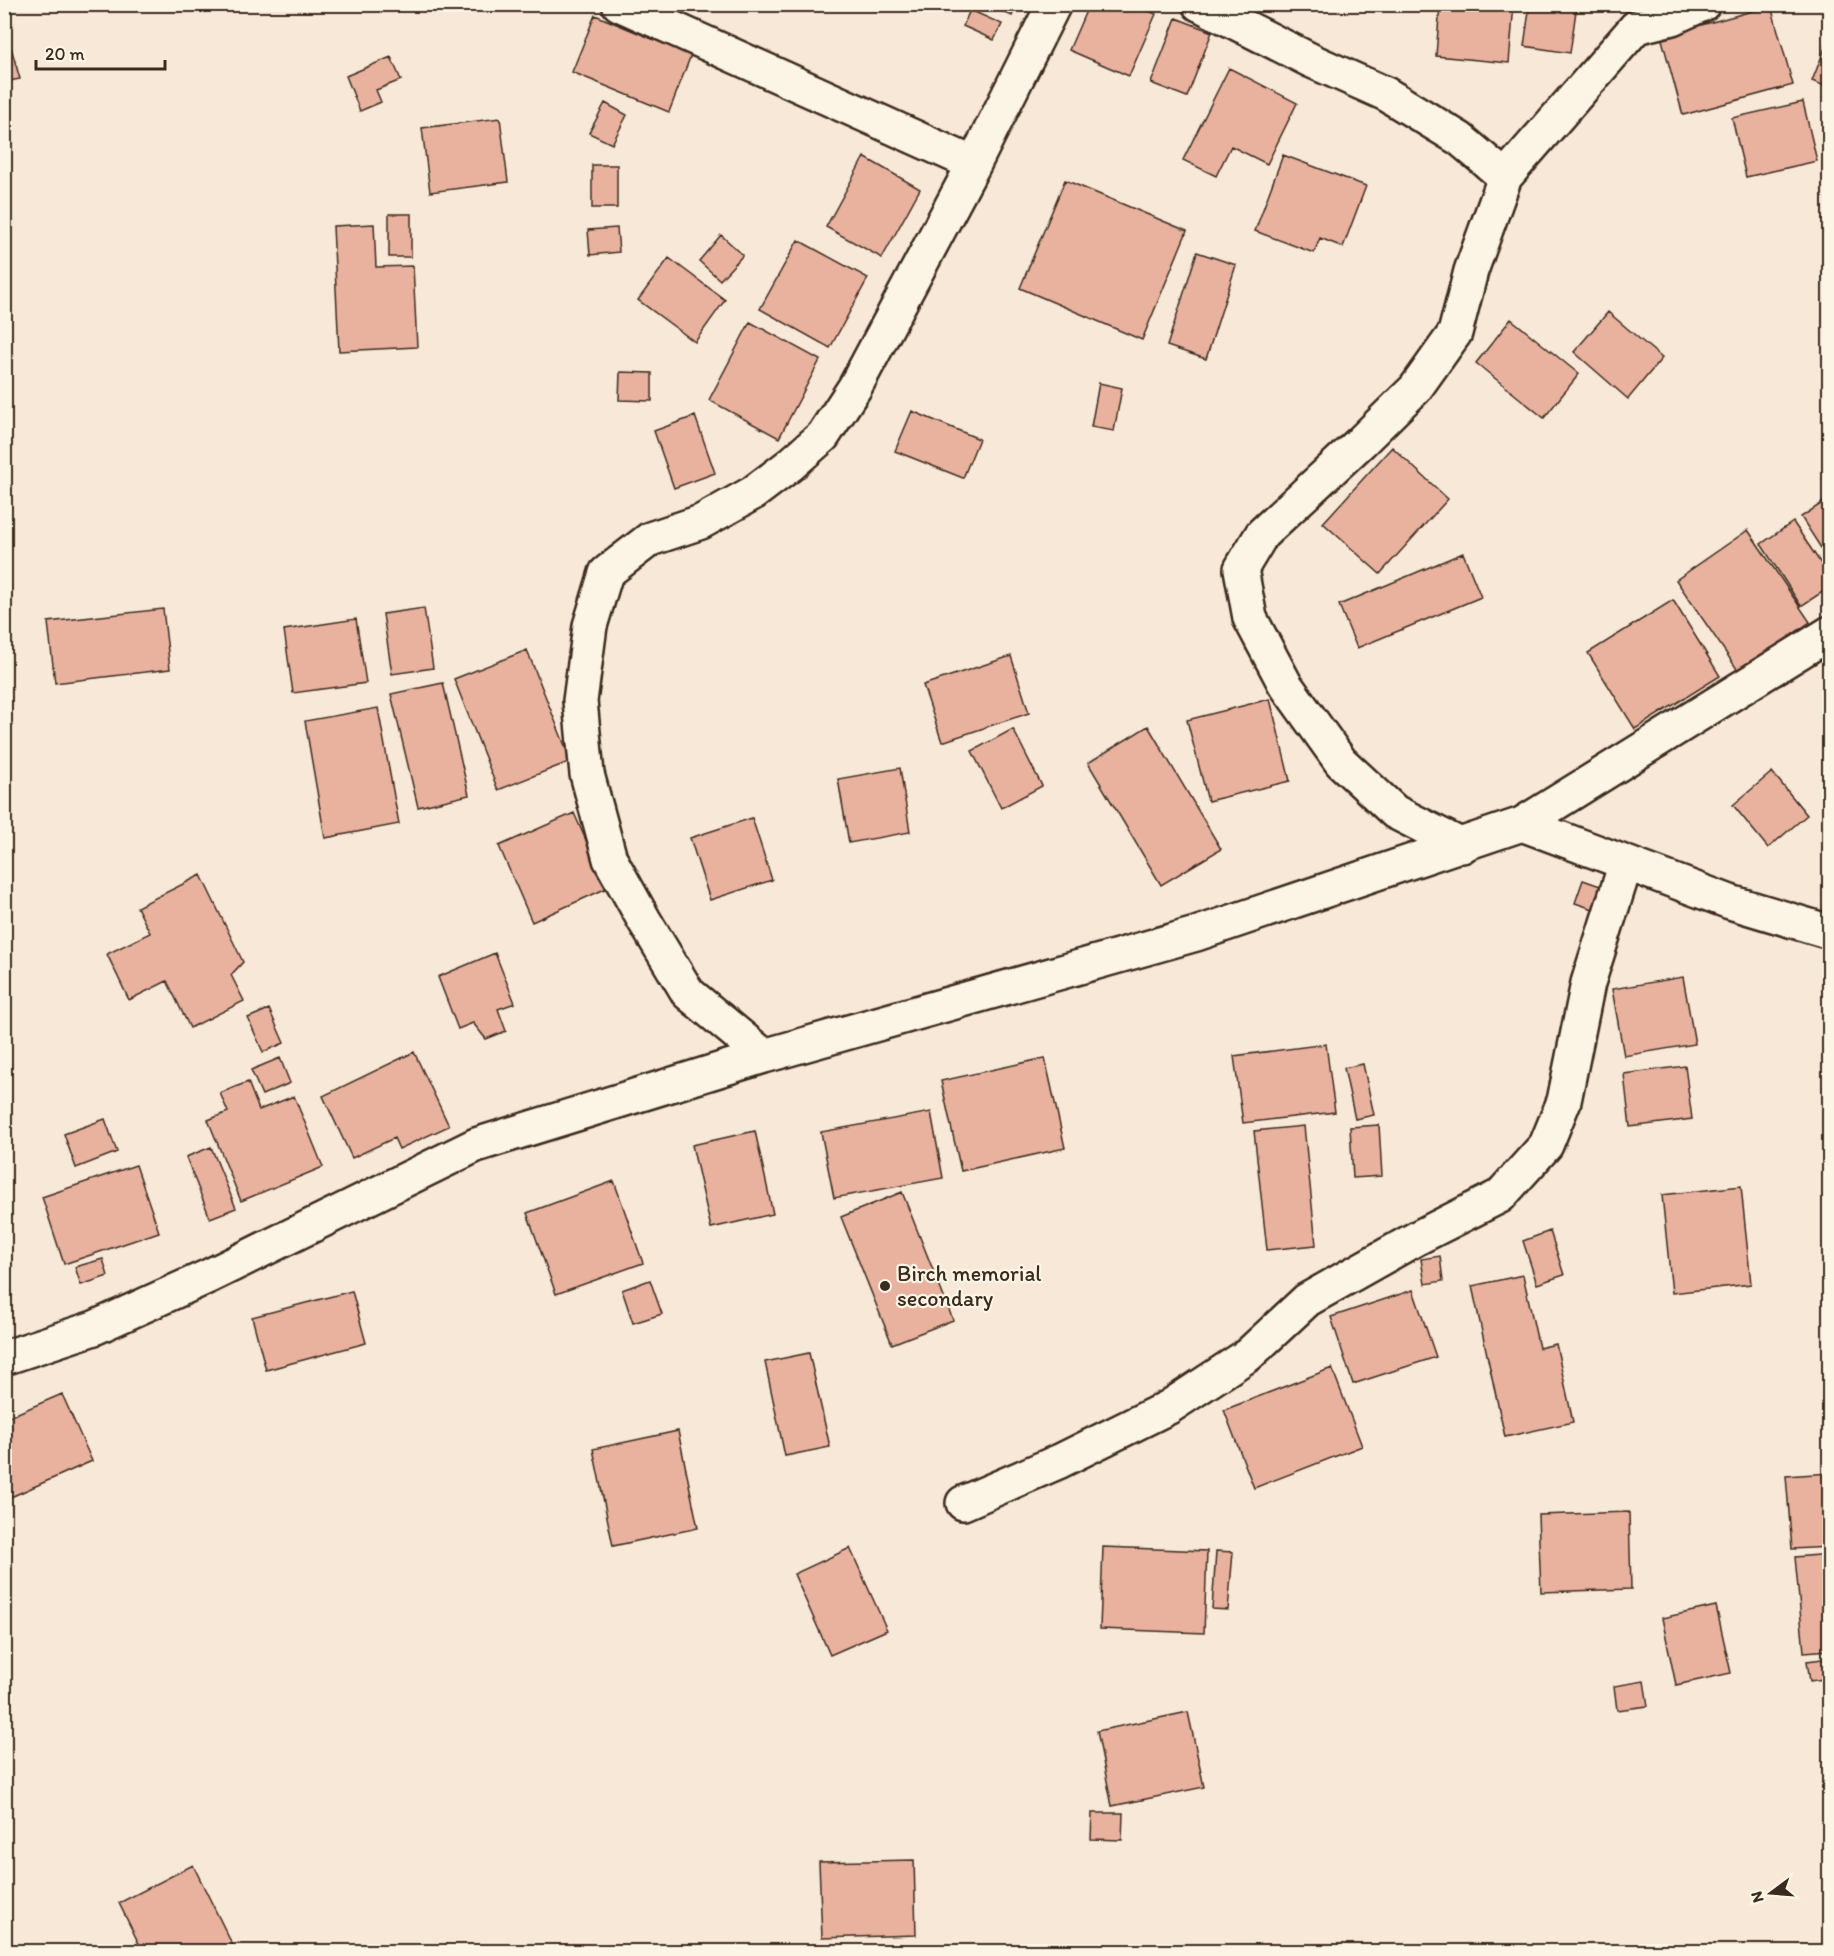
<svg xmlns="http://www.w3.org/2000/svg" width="1834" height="1956" font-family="Itim,sans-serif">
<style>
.building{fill:#e9b29f;stroke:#3b2a1e;stroke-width:1.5}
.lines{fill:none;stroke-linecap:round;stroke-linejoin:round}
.street-casing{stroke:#3b2a1e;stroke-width:38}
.street{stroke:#fcf5e5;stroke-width:33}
.poi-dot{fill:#3b2a1e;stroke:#fcf5e5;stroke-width:2}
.labels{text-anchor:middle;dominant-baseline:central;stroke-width:4.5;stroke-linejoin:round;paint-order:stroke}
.poi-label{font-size:22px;fill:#3b2a1e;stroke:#fcf5e5;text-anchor:start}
</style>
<rect width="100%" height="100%" fill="#f8e8d7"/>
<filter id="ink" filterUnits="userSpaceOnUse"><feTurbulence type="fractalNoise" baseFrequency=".0167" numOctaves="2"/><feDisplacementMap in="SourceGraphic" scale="12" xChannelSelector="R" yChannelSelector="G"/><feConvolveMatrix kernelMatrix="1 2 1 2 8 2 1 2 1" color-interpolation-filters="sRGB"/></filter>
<g filter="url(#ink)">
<path class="building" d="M986,4h31l-5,12z
M1089,4h44l23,10 -27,62 -60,-26z
M1440,4h74l-5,59 -73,-7z
M1530,4h47l-7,49 -46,-7z
M1771,6l22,79 -110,30 -22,-79z
M970,10l32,14 -8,16 -31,-14z
M595,15l96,40 -22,57 -97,-40z
M1176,18l36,14 -25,65 -36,-14z
M4,23l16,56 -16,3z
M1830,35v53l-18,-7z
M391,57l10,23 -25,10 5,12 -21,9 -14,-35z
M1229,68l68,35 -30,61 -36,-18 -15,30 -33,-16z
M1803,102l14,59 -71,16 -14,-59z
M605,103l22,12 -15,29 -23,-11z
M500,118l8,64 -78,10 -8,-64z
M1283,155l83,31 -23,61 -23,-9 -6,15 -59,-22z
M864,157l56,32 -38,69 -56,-31z
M592,165h25v43h-25z
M1065,180l122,51 -45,109 -122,-52z
M389,214h22v43h-22z
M374,224l2,43 37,-1 4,81 -78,4 -6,-125z
M617,228l2,24 -29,3 -2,-25z
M721,235l22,20 -23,25 -21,-19z
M798,240l70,38 -38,70 -70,-39z
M1197,252l39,13 -30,94 -39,-13z
M669,258l56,42 -30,42 -57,-42z
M1608,312l54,46 -34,41 -54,-47z
M1511,319l68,55 -35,44 -68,-55z
M750,322l70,38 -41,78 -70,-38z
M620,372l32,1v28l-33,-1z
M1099,383l23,5 -8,43 -23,-4z
M912,411l67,28 -16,39 -68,-27z
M695,416l20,57 -41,15 -20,-57z
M1392,447l56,52 -68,75 -57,-51z
M1830,498v64l-29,-45z
M1793,522l37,55v10l-29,19 -40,-62z
M1748,530l62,92 -71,50 -63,-92z
M1463,553l18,44 -124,51 -18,-43z
M1673,600l47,76 -85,53 -47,-76z
M424,608l9,60 -41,6 -9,-60z
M163,609l7,60 -115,14 -7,-61z
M356,619l10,64 -73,10 -9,-63z
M527,650l44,111 -73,29 -44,-111z
M1011,656l18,57 -87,29 -19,-57z
M443,683l26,112 -51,12 -27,-113z
M1270,699l20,82 -82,20 -21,-81z
M378,708l21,116 -74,14 -20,-117z
M1148,726l73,123 -60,36 -73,-122z
M1013,729l29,57 -41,22 -29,-57z
M900,768l10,64 -61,11 -11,-64z
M1772,772l35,43 -39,33 -35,-43z
M574,813l33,75 -75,34 -33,-76z
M752,818l20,62 -62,20 -20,-62z
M201,875l42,87 -12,13 13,26 -54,27 -23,-47 -38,19 -22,-46 43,-21 -13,-26z
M1583,880l20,7 -7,23 -21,-7z
M495,953l20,50 -17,6 8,22 -20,8 -13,-16 -15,6 -20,-52z
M1683,977l12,67 -71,12 -12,-67z
M269,1009l15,34 -21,9 -15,-34z
M1326,1044l9,68 -92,11 -9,-67z
M414,1052l35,74 -50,23 -5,-11 -42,20 -29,-62z
M280,1058l10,25 -28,12 -11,-25z
M1045,1058l20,90 -104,23 -20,-90z
M1363,1064l11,51 -19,4 -11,-51z
M1685,1066l7,53 -62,8 -6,-53z
M248,1082l11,28 35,-14 29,71 -82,34 -33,-81 20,-8 -8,-19z
M931,1112l12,66 -109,20 -13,-66z
M105,1119l12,33 -41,16 -12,-34z
M1379,1125l3,51 -29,2 -3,-51z
M1304,1126l12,119 -49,5 -13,-119z
M755,1131l18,83 -62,14 -19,-83z
M211,1147l25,61 -26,10 -24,-61z
M136,1165l23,67 -95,32 -22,-67z
M614,1181l29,82 -87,31 -29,-81z
M1741,1186l10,98 -79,9 -10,-98z
M902,1192l51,128 -61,24 -51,-127z
M1550,1231l14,44 -27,9 -14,-43z
M1440,1256l3,25 -18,3 -4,-25z
M103,1259l5,17 -27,9 -6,-18z
M1523,1275l16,73 17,-4 17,78 -68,15 -33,-151z
M650,1280l12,34 -29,9 -11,-33z
M1413,1290l23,67 -83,27 -22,-67z
M352,1291l14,52 -100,27 -14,-53z
M809,1353l21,94 -45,9 -20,-94z
M1332,1368l30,78 -108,42 -30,-78z
M62,1394l30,67 -88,39v-81z
M678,1431l20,97 -85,18 -20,-97z
M1830,1473v74l-38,2 -6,-73z
M1629,1512l2,77 -90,3 -3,-77z
M1103,1547l104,4 -3,82 -104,-4z
M850,1548l37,82 -57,25 -36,-81z
M1216,1551l17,1 -5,58 -16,-1z
M1830,1554v96l-26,2 -9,-95z
M1716,1606l15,67 -55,12 -14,-67z
M1830,1658v20l-20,3 -3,-20z
M1644,1681l4,25 -31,4 -3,-24z
M1188,1712l16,75 -92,19 -15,-75z
M1092,1813h31l-1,27 -31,-1z
M914,1860l2,75 -94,3 -3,-76z
M193,1865l43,87h-93l-24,-49z"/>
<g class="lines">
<g class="street-casing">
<path id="street" d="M619,4l355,160
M1199,4l113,57 74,33 74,45 45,38
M1522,824l208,78 100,30
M1462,846l-67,-34 -54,-50 -56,-78 -35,-66 -9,-49 21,-35 99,-92 54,-53 40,-56 16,-62 34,-94 131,-150 36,-9 31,-14
M764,1056l-76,-63 -44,-73 -34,-61 -23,-85 -7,-73 10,-75 16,-53 44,-34 51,-17 52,-29 37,-28 33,-29 32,-49 119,-223 80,-160
M4,1358l90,-30 115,-52 267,-131 288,-89 432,-122 326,-110 308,-191
M963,1503l97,-42 109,-54 79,-52 59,-55 110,-62 83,-42 46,-51 18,-44 24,-118 38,-120"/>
</g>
<use href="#street" class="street"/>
</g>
</g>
<circle class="poi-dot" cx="885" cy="1286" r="6"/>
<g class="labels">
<g class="poi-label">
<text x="897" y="1273">Birch memorial<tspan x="897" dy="25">secondary</tspan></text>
</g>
</g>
<rect width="1834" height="1956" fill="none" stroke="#fcf5e5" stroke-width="24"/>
<rect x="12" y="12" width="1810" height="1932" fill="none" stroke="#3b2a1e" stroke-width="2" filter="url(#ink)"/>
<g transform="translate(1771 1893) rotate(254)" stroke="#fcf5e5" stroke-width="4.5" paint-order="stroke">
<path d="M0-4.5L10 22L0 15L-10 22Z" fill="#3b2a1e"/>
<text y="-9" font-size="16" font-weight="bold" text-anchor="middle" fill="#3b2a1e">N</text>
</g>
<path d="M36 60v9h129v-9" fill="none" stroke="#3b2a1e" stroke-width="3"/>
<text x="45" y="60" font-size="18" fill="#3b2a1e" stroke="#fcf5e5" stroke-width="4.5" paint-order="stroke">20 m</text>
</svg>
